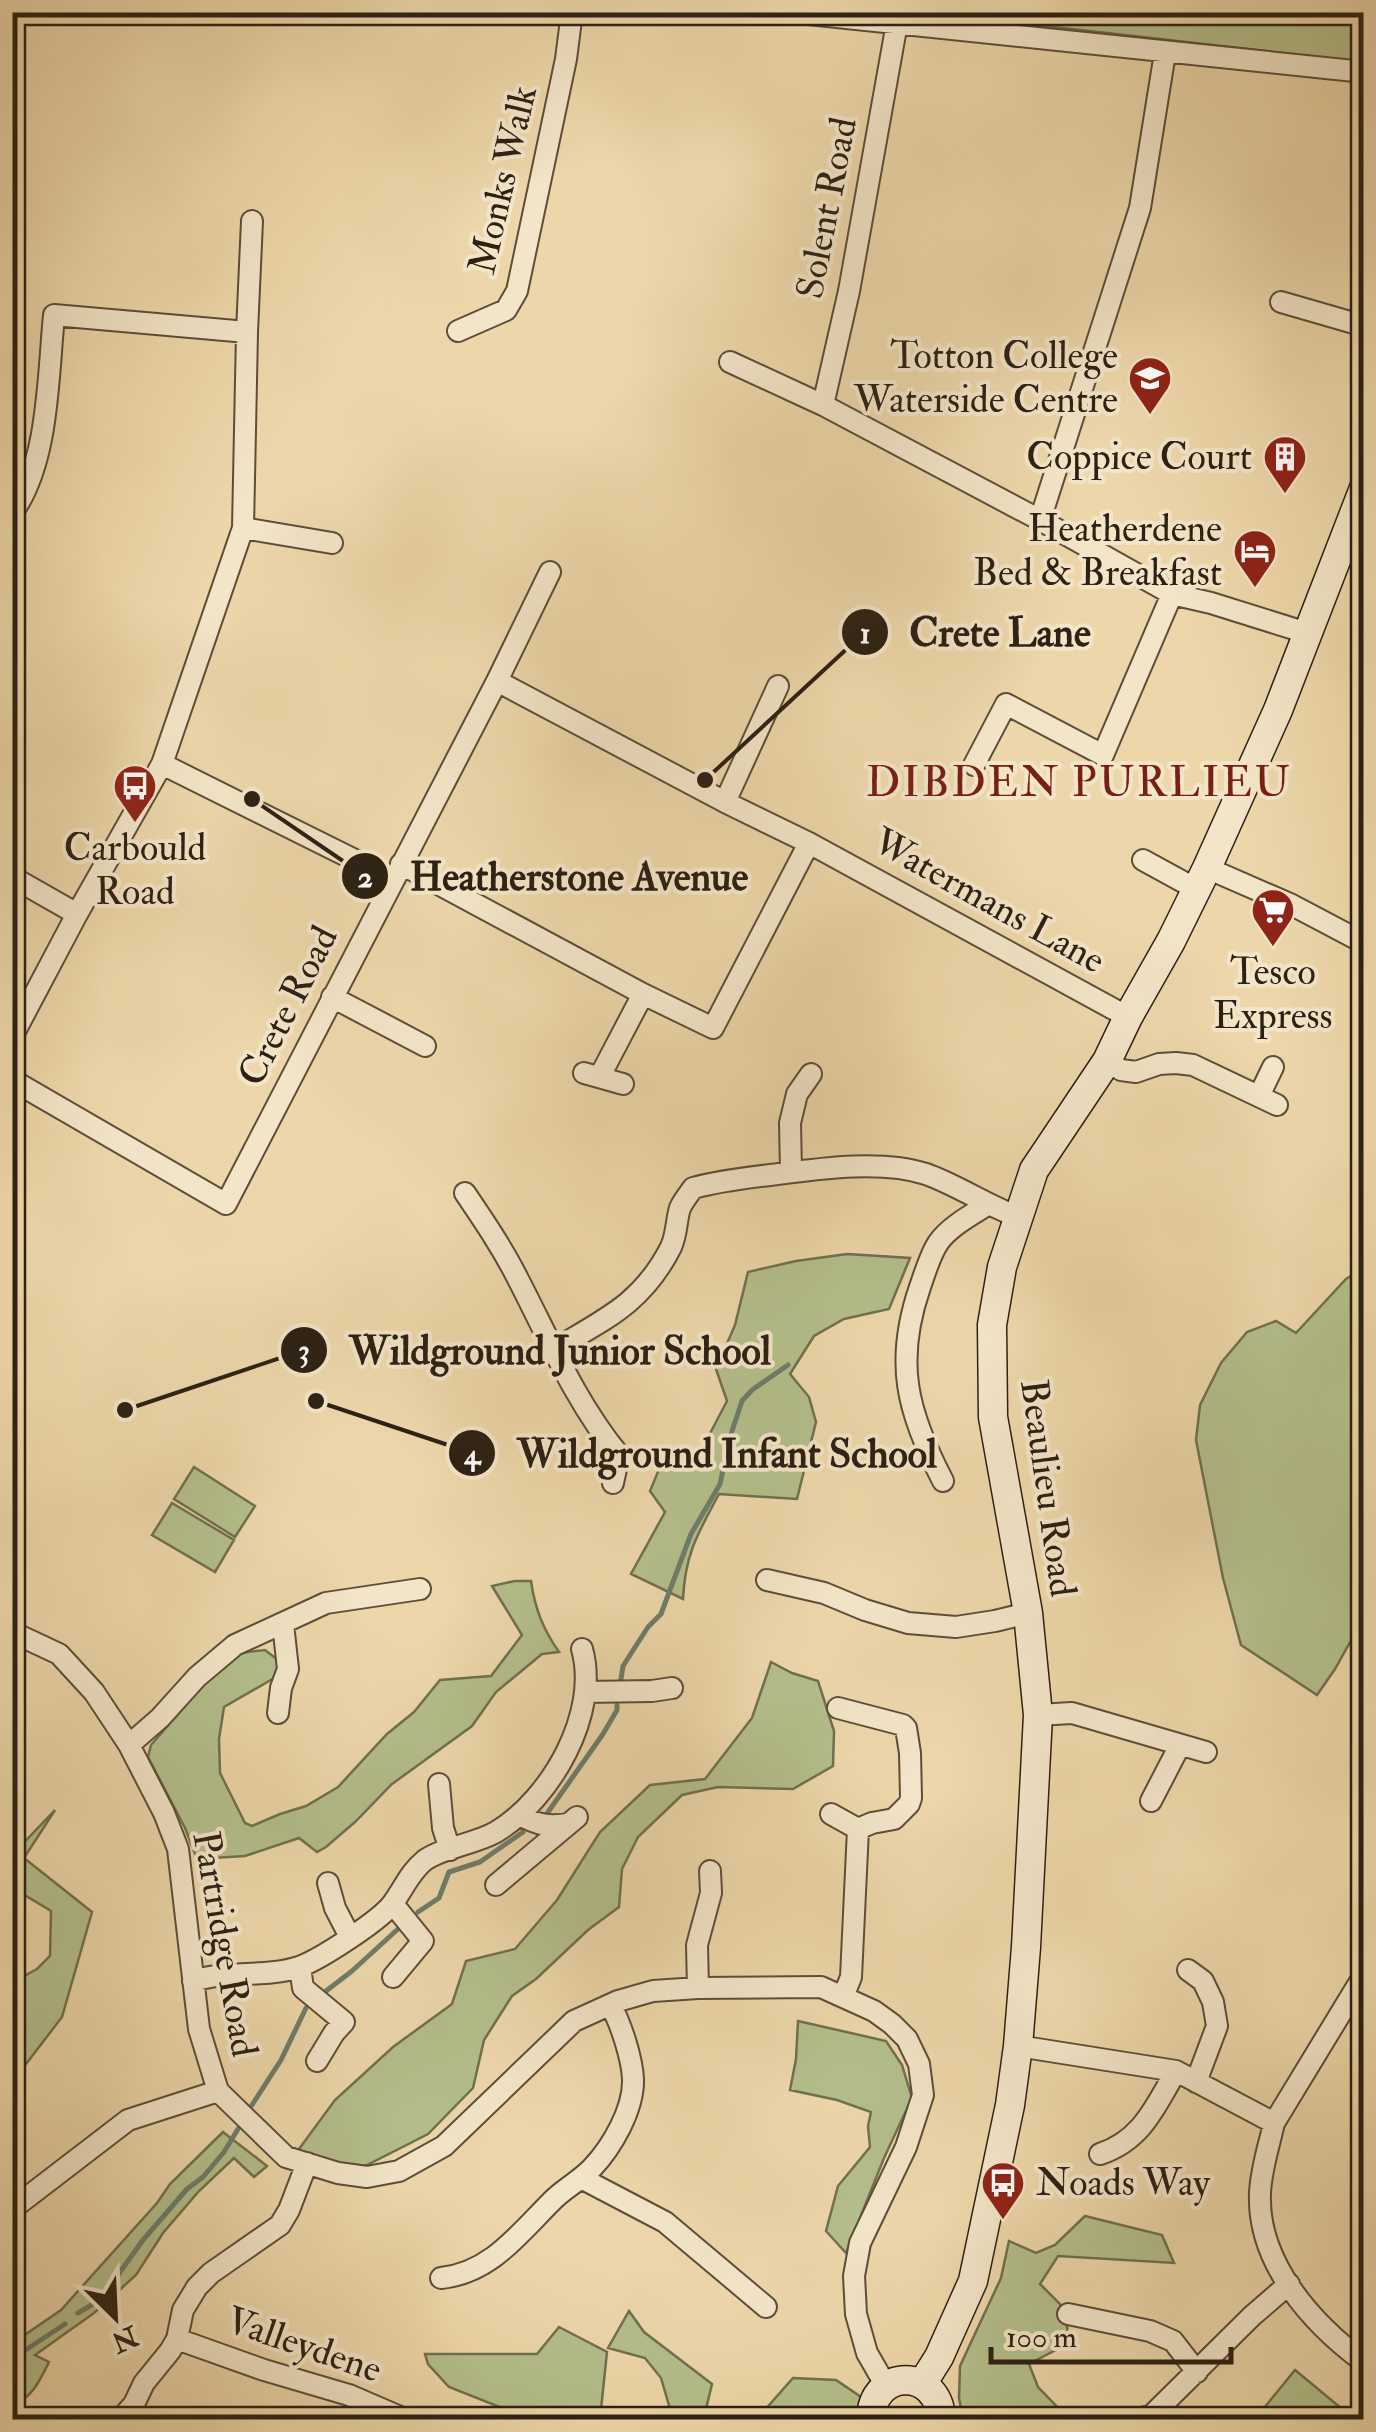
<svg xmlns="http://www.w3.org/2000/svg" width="1376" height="2432" font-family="'IM FELL Double Pica',serif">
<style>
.green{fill:#b4bf8b;stroke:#70704f;stroke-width:2.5}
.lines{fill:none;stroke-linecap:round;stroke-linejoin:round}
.stream{stroke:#6e7d6b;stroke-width:5}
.street-casing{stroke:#5c4e39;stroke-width:24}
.secondary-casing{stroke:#2c2113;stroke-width:31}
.street{stroke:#f3e5c8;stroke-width:20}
.secondary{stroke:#f3e5c8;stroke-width:28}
.labels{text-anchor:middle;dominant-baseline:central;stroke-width:8;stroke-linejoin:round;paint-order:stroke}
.street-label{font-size:38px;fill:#2c2113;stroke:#f3e5c8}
.poi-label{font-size:38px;fill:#2c2113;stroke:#f3e5c8;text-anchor:end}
.quarter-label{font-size:42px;letter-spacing:2.5px;fill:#7a1f14;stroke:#f3e5c8}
.leader{fill:none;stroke:#2c2113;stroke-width:4}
.callout-dot{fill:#2c2113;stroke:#f3e5c8;stroke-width:4}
.mark-label{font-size:30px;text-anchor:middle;font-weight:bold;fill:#fff}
.callout-label{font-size:40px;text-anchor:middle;font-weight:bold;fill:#2c2113;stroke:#f3e5c8;stroke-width:8;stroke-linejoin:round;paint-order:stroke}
</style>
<rect width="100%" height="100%" fill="#edd7aa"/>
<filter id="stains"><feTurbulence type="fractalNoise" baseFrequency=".002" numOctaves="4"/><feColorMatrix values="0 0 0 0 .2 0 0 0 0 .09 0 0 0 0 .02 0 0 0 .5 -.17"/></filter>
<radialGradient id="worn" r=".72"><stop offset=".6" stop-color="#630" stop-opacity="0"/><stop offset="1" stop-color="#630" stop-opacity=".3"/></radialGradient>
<path class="green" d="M898,13h465v49l-326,-37z
M847,1254l63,4 -21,51 -45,10 -30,17 -24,38 19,23 7,25 -19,77 -78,-5c-21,39 -34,60 -36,105l-52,-25 34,-62 -15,-21 17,-41 27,14 33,-63 -11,-32 19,-44 13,-53 48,-11z
M1363,1261v358l-28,50 -18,26 -76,-50 -18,-67 -27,-138 4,-35 21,-42 26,-31 29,-11 20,12 50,-54 11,-7z
M194,1467l61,39 -20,31 -61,-38z
M172,1503l62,37 -19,32 -63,-37z
M515,1581h16c4,28 12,48 28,71l-17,2 -46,38 -24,34 -80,58 -37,38 -29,25 -9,5 -18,-14 -54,18 -48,3 -12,-31 -37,-71 3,-12 68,-78 21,-14 25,-3 13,10 -2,17 -52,30 -5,32 1,34 25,50 7,3 28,-12 26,-8 32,-19 49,-53 27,-22 26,-32 51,-4 31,-41 -30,-49z
M771,1662l21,11 26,8 16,50 -1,35 -40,23 -75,-2 -36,8 -44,42 -16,32 -3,38 -31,23 -52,49 -24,17 -28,44 -11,48 -45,46 -61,31 -42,5 -29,-17 39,-53 58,-53 59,-43 14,-43 49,-12 42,-49 43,-68 50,-47 55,-6 47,-61z
M55,1810l-31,48 68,54 -30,105 -49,64v-99l24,-13 13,-13 1,-45 -38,-23v-34z
M798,2021l88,20 16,24 10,33 -28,60 -38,95 -20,-22 12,-45 32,-39 -2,-21 3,-14 -34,-12 -47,-10 6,-31z
M223,2132l44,34 -13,11 -20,-19 -35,33 -36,42 -27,42 -42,38 -59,42 14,7c-9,18 -17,36 -36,43v-62l48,-33 96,-107 13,-19z
M1085,2216l77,19 12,28 -116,-7 -18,28 25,25 4,34 -40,21 9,23 31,32h-106l-4,-21 1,-32 41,-88 8,-37 27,12 19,-8z
M629,2311l15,21 68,52 -6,25 33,10h-66l-12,-41 -16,-20 -37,-10z
M559,2327l48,25 -7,67h-70l-81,-32 -21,-23 -3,-10h112z
M1295,2370l46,38 -1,11h-85z
M793,2378l43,2 25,17 -1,22 -104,1z"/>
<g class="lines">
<path class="stream" d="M621,1679l2,-13 25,-39 13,-13 30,-80 29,-50 10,-47 12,-36 10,-11 36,-25
M546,1815l57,-81 14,-24v-5
M418,1912l21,-14 10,-26 31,-10 43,-30
M326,1991l26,-20 46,-42
M252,2105l29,-45 25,-52
M78,2313l17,-10 15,-17 33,-46 44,-51 16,-12 21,-25 14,-23
M12,2359l53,-35"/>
<g class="street-casing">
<path id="street" d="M789,12l575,60
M1281,302l83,24
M458,331l48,-21 11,-19 49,-232 6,-47
M730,362l93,43 217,115 132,74 39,9 96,30
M823,405l26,-114 48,-268
M12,513c37,-50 36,-138 42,-198l193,17
M1040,520l100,-312 25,-155
M243,528l89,15
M497,681l228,121 84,41 319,174
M162,764l231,115
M974,765l32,-61 97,51 69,-161
M725,802l53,-116
M1143,860l53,29
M401,864l242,130 70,34 96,-185
M1207,868l85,37 72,38
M12,877l65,37
M332,997l93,49
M12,1037l65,-123 85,-150 81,-236 4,-196 5,-111
M1107,1061l14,9 15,2 23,-8 17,-1 17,2 84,40
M584,1073l39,11
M600,1076l43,-82
M12,1080l214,124 271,-523 53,-109
M1259,1096l14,-29
M791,1172l-1,-49 7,-29 14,-20
M465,1193c19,28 38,56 53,86 31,60 58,124 101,176l-6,28
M553,1350c52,-31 89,-46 118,-103 6,-13 5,-26 9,-39 3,-7 9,-14 13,-20 26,-7 51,-10 77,-13 46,-6 111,-16 156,-1 31,11 60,31 92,43
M943,1481c-36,-69 -49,-119 -23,-194 5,-14 10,-32 18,-44 11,-16 33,-28 49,-38
M767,1580l57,13 41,17 43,13 48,4 39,-6 33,-8
M12,1632l47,22 35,38 35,53 35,68 14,36 21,180 19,62 68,66 52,16 29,4 32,-6 45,-25 130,-125 44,-20 35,-10 45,-3 123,-1 53,24 18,13 15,15 12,25 4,31 -17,52 -46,96 -6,33 2,38 11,39 19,33
M585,1692l67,-1 20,-3
M838,1708l65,17 3,3 4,25 1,45 -2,6 -15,15 -22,4 -14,6 -7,148 -8,20
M278,1713l3,-25 7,-19 -5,-45
M1038,1715l34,-2 134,39
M129,1745l31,-27 37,-41 38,-32 91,-42 94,-14
M439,1784l4,44 7,22
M1151,1801l29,-56
M831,1814l27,15
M520,1815c17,10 29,12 48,9
M328,1883l7,25 15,29
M496,1885l81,-68
M393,1904l30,37 -30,36
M300,1967l3,21 41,34 -10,11 -17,28
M1188,1970l15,11 10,21 4,24 -21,56
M193,1981c34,-11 72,-3 106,-14 20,-7 82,-47 94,-64 11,-15 17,-31 32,-43 19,-13 50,-16 71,-28 55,-33 104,-119 86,-183
M698,1988l-1,-43 14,-52 -1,-22
M1018,2046l158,25 98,52 90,-148
M1274,2123c-5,23 -13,46 -14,70 -3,69 51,130 104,169
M1100,2154c42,-14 55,-47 76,-83
M581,2178l84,44 101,85
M12,2209l116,-89 90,-29
M441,2278c49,-5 77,-43 110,-76 12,-13 29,-21 41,-34 20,-21 42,-59 41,-89 -1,-21 -12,-55 -22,-73
M1068,2314l82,17 23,10 24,31
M177,2339l87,31 85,25 58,25
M120,2420l14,-16 10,-21 26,-32 7,-12 6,-29 14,-23 14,-14 69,-48 9,-15 18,-47
M1131,2420l20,-4 101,-100 37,-32"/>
</g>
<g class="secondary-casing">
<path id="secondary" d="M922,2384l17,-27 34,-76 37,-176 8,-59 8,-99 12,-232 -10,-102 -35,-196 -1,-92 10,-58 32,-97 73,-109 21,-44 43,-76 36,-73 71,-158 86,-222
M871,2420c0,-53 69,-53 70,0"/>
</g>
<use href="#street" class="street"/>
<use href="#secondary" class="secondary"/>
</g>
<defs>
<g id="university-pin" transform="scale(2.25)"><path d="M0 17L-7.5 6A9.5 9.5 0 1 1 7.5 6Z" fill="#8f2418" stroke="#f3e5c8"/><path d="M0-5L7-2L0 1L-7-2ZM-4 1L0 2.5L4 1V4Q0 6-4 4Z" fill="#fff"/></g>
<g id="building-pin" transform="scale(2.25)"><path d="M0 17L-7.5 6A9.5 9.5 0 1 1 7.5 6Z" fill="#8f2418" stroke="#f3e5c8"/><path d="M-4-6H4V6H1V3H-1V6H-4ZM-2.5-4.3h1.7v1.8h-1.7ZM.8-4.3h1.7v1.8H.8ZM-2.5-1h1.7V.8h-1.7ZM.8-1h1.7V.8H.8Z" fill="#fff"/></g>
<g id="hotel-pin" transform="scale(2.25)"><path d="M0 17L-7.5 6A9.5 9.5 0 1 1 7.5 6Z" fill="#8f2418" stroke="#f3e5c8"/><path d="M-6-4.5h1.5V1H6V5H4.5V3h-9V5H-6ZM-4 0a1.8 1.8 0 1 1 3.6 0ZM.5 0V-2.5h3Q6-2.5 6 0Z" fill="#fff"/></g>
<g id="bus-pin" transform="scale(2.25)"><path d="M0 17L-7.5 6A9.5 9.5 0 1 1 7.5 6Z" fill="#8f2418" stroke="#f3e5c8"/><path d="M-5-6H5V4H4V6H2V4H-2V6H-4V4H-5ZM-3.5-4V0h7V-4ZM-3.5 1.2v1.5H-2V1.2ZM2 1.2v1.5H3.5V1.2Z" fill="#fff"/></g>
<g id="supermarket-pin" transform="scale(2.25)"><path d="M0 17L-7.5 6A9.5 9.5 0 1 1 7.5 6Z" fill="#8f2418" stroke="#f3e5c8"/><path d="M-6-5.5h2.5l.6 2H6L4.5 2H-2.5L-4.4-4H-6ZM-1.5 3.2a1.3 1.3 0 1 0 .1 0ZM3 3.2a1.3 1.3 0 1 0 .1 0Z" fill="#fff"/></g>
</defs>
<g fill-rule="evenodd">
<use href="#university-pin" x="1150" y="378"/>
<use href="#building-pin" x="1285" y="457"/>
<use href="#hotel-pin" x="1255" y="551"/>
<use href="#bus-pin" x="135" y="786"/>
<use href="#supermarket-pin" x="1273" y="910"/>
<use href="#bus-pin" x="1003" y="2183"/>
</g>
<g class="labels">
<g class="street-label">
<text transform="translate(503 180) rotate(-77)">Monks Walk</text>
<text transform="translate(827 208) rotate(-79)">Solent Road</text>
<text transform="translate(989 901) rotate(29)">Watermans Lane</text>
<text transform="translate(288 1006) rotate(-63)">Crete Road</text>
<text transform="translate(1048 1488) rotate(82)">Beaulieu Road</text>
<text transform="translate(225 1944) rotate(80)">Partridge Road</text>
<text transform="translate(304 2345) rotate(19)">Valleydene</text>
</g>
<g class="poi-label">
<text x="1118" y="356">Totton College<tspan x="1118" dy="44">Waterside Centre</tspan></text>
<text x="1252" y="457">Coppice Court</text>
<text x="1222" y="529">Heatherdene<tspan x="1222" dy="44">Bed &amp; Breakfast</tspan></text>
<text x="135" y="848" text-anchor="middle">Carbould<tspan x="135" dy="44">Road</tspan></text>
<text x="1273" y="972" text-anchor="middle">Tesco<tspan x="1273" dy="44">Express</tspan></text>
<text x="1036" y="2183" text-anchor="start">Noads Way</text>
</g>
<g class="quarter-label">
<text x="1079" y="783">DIBDEN PURLIEU</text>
</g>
</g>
<path class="leader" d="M705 780L865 632M252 799L365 876M125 1410L304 1350M316 1401L472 1453"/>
<g class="callout-dot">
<circle cx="705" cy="780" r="10"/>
<circle cx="252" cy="799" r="10"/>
<circle cx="125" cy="1410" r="10"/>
<circle cx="316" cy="1401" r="10"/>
<circle cx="865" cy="632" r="25"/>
<circle cx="365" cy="876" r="25"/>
<circle cx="304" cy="1350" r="25"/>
<circle cx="472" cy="1453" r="25"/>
</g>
<g class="mark-label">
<text x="865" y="643">1</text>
<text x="365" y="887">2</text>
<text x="304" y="1360">3</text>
<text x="472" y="1464">4</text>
</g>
<g class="callout-label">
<text x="1000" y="646">Crete Lane</text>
<text x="579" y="890">Heatherstone Avenue</text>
<text x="560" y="1364">Wildground Junior School</text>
<text x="727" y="1467">Wildground Infant School</text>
</g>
<rect width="1376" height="2432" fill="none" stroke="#edd7aa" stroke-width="50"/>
<rect x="15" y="15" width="1346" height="2402" fill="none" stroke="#2c2113" stroke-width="5"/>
<rect x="25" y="25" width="1326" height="2382" fill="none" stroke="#2c2113" stroke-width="2.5"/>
<g transform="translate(115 2317) rotate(156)" stroke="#f3e5c8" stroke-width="8" paint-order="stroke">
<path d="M0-8L18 38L0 25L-18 38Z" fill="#2c2113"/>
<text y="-15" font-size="28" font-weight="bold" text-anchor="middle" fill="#2c2113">N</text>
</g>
<path d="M991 2347v15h240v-15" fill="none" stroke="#2c2113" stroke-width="5"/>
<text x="1006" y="2347" font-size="30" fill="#2c2113" stroke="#f3e5c8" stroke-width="8" paint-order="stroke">100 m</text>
<rect width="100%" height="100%" filter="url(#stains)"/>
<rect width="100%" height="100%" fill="url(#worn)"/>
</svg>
